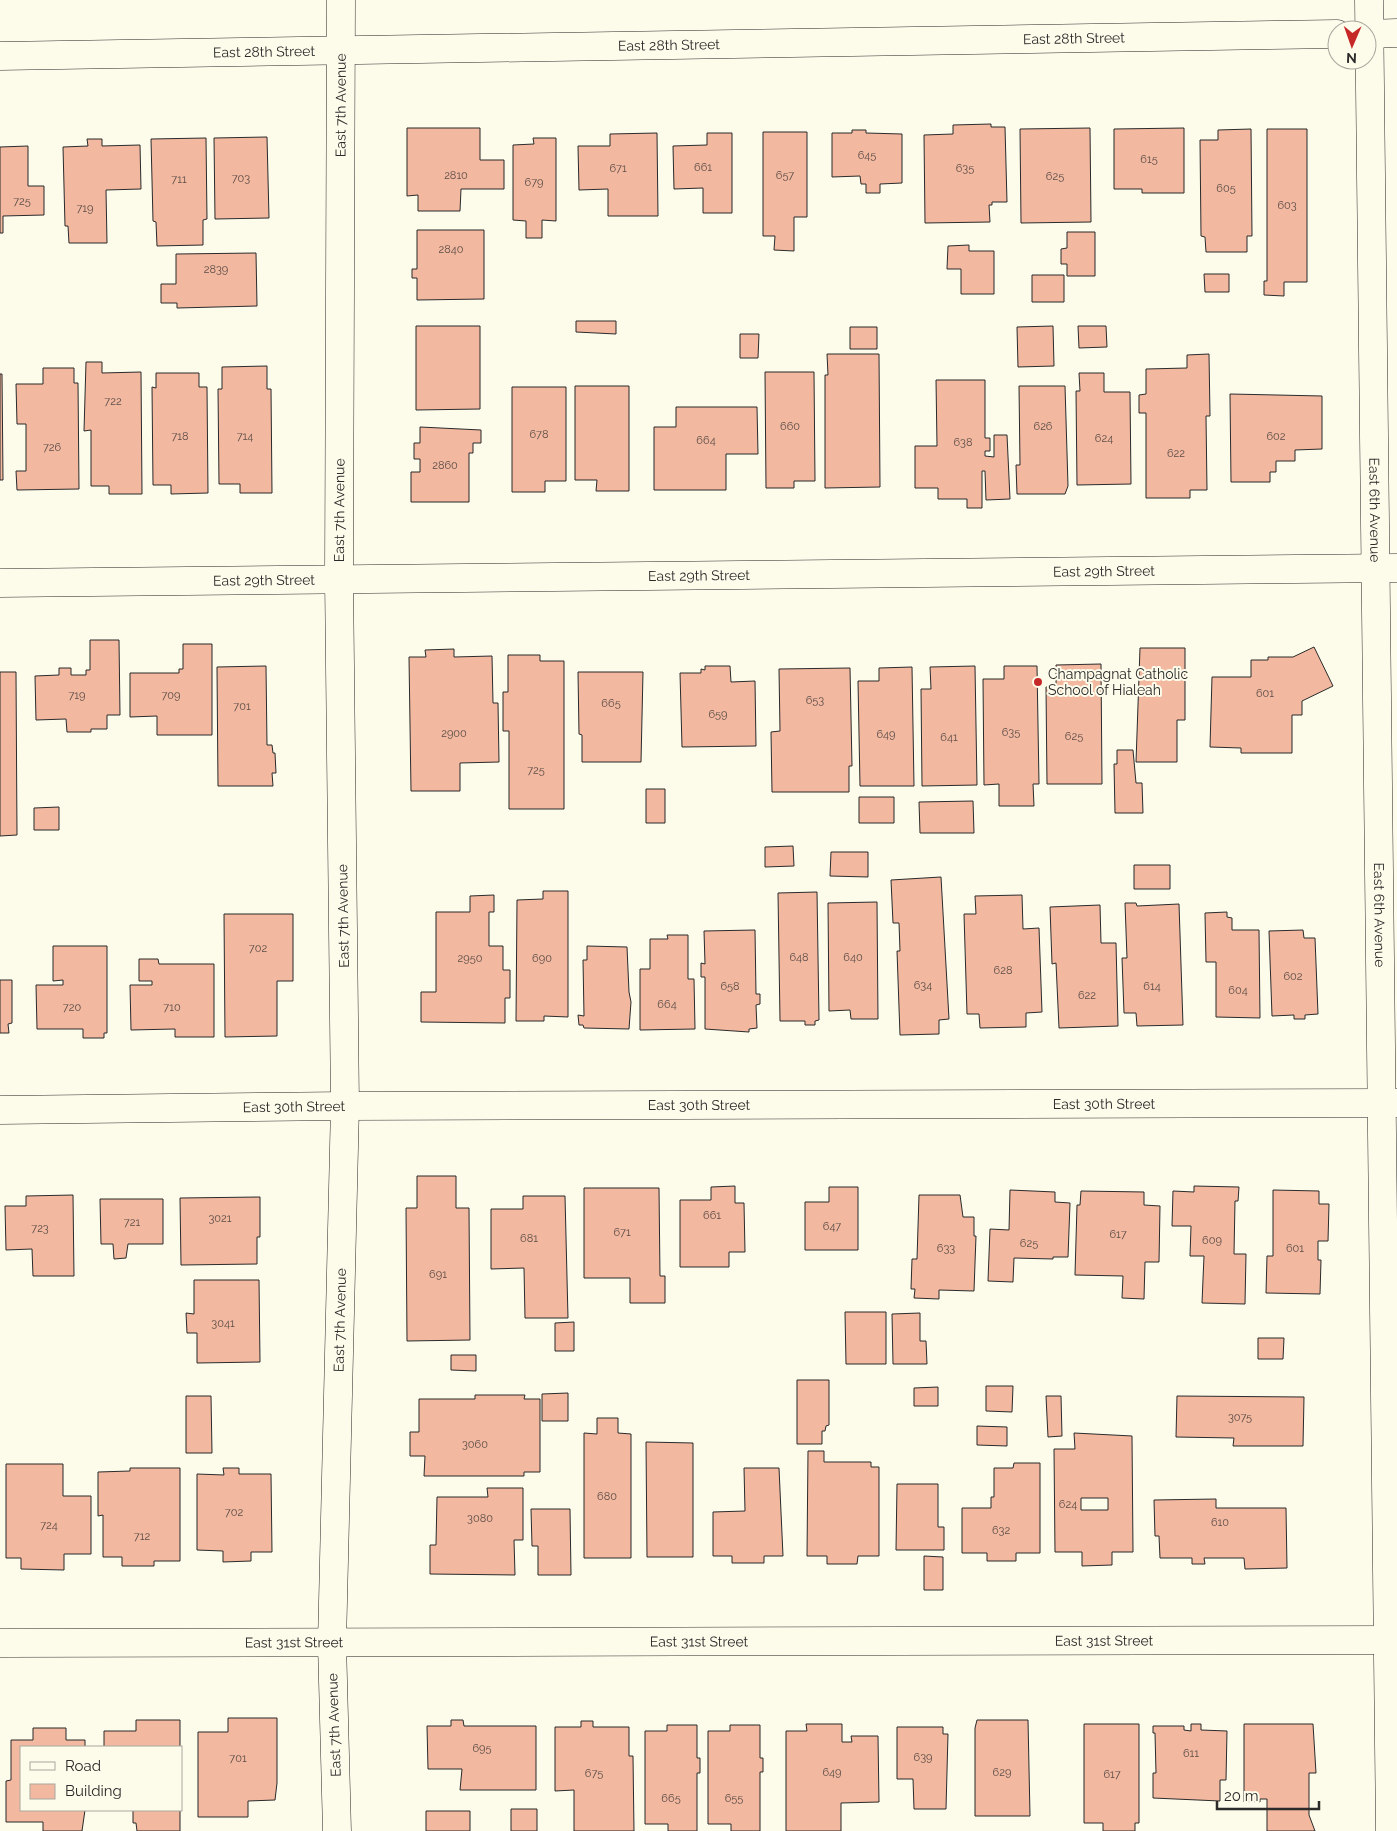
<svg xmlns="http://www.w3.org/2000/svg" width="1397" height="1831" font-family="Raleway,sans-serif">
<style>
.building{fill:#f2b8a0;stroke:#2b2b2b;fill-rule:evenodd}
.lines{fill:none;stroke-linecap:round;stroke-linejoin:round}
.minor-casing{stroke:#2b2b2b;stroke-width:29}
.tertiary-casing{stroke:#2b2b2b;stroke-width:29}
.minor{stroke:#fdfbea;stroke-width:28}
.tertiary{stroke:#fdfbea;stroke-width:28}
.poi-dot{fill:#c62828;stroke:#fdfbea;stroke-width:2}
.labels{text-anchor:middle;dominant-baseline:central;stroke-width:4;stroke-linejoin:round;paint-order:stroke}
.number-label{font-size:11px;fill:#5d4e48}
.street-label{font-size:14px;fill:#2b2b2b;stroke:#fdfbea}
.poi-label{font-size:14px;fill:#2b2b2b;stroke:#fdfbea;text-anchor:start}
</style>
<rect width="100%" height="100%" fill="#fdfbea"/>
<path class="building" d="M991,124v3h14l2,75h-15v3h-3l1,17 -65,1 -1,-88 29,-1v-9z
M407,128h73v32h24v29h-43l-1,22h-42v-16l-11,1z
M1090,128l1,94 -70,1 -1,-94z
M1184,128v65h-42v-4h-28v-60z
M1251,129l1,107h-5v16h-41l-1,-15 -4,-1 -1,-96h18v-10z
M1267,129h40v153h-23v14l-20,-1v-14h3z
M852,130h14v3l36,1v49l-22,1v9h-14v-9h-5l-1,-8 -28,1v-44h20z
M763,132h44v85h-13v34l-20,-1 1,-14h-12z
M657,133l1,83h-50v-27l-29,1 -1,-44h32v-12z
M707,133h25v80h-29v-25l-29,1 -1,-43 34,-1z
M267,137l2,81 -54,1 -1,-81z
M206,138l1,81 -4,1v25l-46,1 -1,-24 -3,-1 -2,-82z
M533,138h23v83l-14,-1v18h-16v-17l-13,-1v-75l21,-1z
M87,139h15v7l38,-1 1,44 -35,1 1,53h-38l-1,-17h-3l-2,-79 25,-1z
M28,146v40h16v29l-41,1v17h-3v-86z
M417,230h67v69l-67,1v-22h-5v-9h5z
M1067,232h28v44h-28v-12h-6v-15l6,-1z
M969,245v6h25v43h-33v-25h-14l1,-23z
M256,253l1,53 -80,2v-5h-16v-19h15v-30z
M1204,274h25v18h-24z
M1032,275h32v27h-32z
M576,321h40v13l-40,-2z
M416,326h64v83l-64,1z
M1053,326l1,40 -36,1 -1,-40z
M1078,326h28l1,21 -28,1z
M850,327h27v22h-27z
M740,334h19l-1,24h-18z
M827,354h52l1,133 -55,1v-113h3z
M1209,354l1,62h-4l1,74h-17v8h-44v-85h-7v-18l7,-1v-25l41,-1v-13z
M86,362h16v11l39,-1 1,122h-33v-8h-18v-56l-7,1z
M267,366v23h4l1,104h-32v-9h-21l-1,-95h4v-22z
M43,368h31v15h4l1,106 -62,1 -1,-19h10v-47h-9l-1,-40h27z
M765,372h49l1,109h-21v7h-28z
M156,373h43v14h8l1,106 -37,1v-9h-18l-1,-98 4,1z
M1079,373h25v19h26l1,92 -54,1 -1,-94h4z
M0,374h2l1,106h-3z
M936,380h49v58h5v13h-5v5l9,1v-22h13l3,64 -24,1 -1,-29h-3v37h-15v-9h-29v-11h-23v-42h22z
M575,386h54v105h-33l1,-11h-22z
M1019,386h46l3,100 -3,8h-48l-1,-29h4z
M512,387h54v94h-21v11h-33z
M1230,394l92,2v53l-27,1v11h-19v11h-6v10h-39z
M676,407h81l1,47h-32v36h-72v-63h22z
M420,427l61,3v13h-8v10h-4v49h-58v-30h9v-13h-6v-16h6z
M90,640h29l1,75h-13v14h-16v3h-24l-1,-13 -30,1 -1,-44 24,-1v-7h12v7h15v-5h4z
M183,644h29v91h-55v-19l-27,1v-44h49v-4h4z
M1314,647l19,39 -31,15v14h-10v38h-51v-5l-31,-1 2,-70h39v-17h17v-3h25z
M1140,648h45v72h-8v42h-41z
M454,649v8l38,-1 1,47h5l1,59 -39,1v28h-49l-2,-134h17l-1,-7z
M508,655h32v6h24v148h-55v-78h-6v-39h5z
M1101,664l1,120h-55l-1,-97h10v-22z
M266,666l1,79h5l1,8h2l1,20h-4l1,13h-55l-1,-119z
M705,666h25l1,16 24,-1 1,65 -74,1 -2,-74h21v-4l4,1z
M975,666l2,119 -55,1 -1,-97h10l-1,-22z
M1004,666h33l2,118h-6l1,22h-35v-22l-15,1 -1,-106h21z
M912,667l2,119h-54l-2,-105h21v-13z
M850,668l2,98h-3v26h-77l-1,-60 9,-1 -1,-62z
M0,672h16l1,163 -17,1z
M578,672h65l-2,90h-59v-27l-3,-1z
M1117,750h16l3,33h6l1,30h-28l-1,-49h3z
M646,789h19v34h-19z
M859,797h35v26h-35z
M973,801l1,32h-54l-1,-31z
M59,807v23h-25v-22z
M793,846l1,20 -29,1v-20z
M831,852h37v25l-38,-1z
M1134,865h36v24h-36z
M941,877l8,142 -10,1v14l-39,1 -3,-84h3l-1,-28h-6l-2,-43z
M543,891h25v126l-24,-1v5h-28l1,-121 26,-1z
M817,892l2,128 -4,1v4h-10v-4h-25l-2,-128z
M494,895v17h-5v34h14v24h7v28h-5v25l-84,-1v-30h15v-80h34v-16z
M1022,895l1,34 16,-1 3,84 -16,1v14l-46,1 -1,-14h-12l-3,-100h12l-1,-18z
M877,902l1,117h-27l-1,-9 -21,1 -1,-108z
M1125,903h11l1,3 42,-2 4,121 -46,1 -1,-13h-12l-2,-55h5z
M1100,905l1,38h15l2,83 -59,2 -3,-65 -4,1 -2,-57z
M1227,912v5l5,1v12h27l1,88 -44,-1v-55h-10l-1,-49z
M224,914h69v67h-16v55l-52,1z
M755,930l1,64h4v10l-4,1 1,23 -8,1v3l-44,-3v-52h-4v-14l4,1 -1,-33z
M1303,930l1,8h11l3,76 -13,1v4h-11v-4l-22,1 -3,-85z
M667,935h21v44h6l1,50 -55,1v-61h10v-30h18z
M53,946h54v87h-3v5h-21v-9h-46l-1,-44h27v-5l-10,1z
M587,946l40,1 2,45 2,10 -2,27 -45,-1 -1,-3h-4l-1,-10 6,1 -1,-56h4z
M139,959h19l1,5h55v73h-39v-8l-44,1 -1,-45h22v-4h-13z
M0,980h12v43l-4,1 1,9h-9z
M417,1176h39v32h13l1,132 -63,1 -1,-133h11z
M735,1186v17h9l1,49h-16v15h-49v-67h31v-13z
M1194,1186l45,1 -1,14h-3l-1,53h12l-1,50 -43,-1 2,-47h-14l1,-30h-19l1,-35 21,1z
M829,1187h29v63h-53v-48h24z
M584,1188h75l1,88h5v27h-35v-25h-46z
M1010,1190l45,2v10l15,1 -2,54h-15v2l-39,-1 -1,24 -25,-1 2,-52 19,1z
M1273,1190l46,1v13h10l-1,37h-10v19h3l-1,34 -54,-1 1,-37h6z
M1081,1191l63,1v13l16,1 -1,56h-14l-1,37 -22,-1 1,-22 -48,-1 2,-70h3z
M73,1195l1,81h-41l-1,-27 -26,1 -1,-44h21v-10z
M919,1195h41l3,22h11v19h2l-2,55 -35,-1v9l-25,-1 1,-9h-4l1,-30h5z
M523,1196h42l3,122h-43l-1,-50 -33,1v-60h32z
M260,1197v40h-3v27l-76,1 -1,-67z
M100,1199h63v45h-35l-2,14 -12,1 -1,-15h-12z
M194,1280h65l1,82 -63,1v-30h-10l-1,-20 8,1z
M845,1312h41v52h-40z
M920,1313v28h6l1,23h-34l-1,-50z
M574,1322v29h-19v-28z
M1258,1338h26l-1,21h-25z
M451,1355h25v16l-25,-1z
M797,1380h32v45l-3,1 -1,5h-3v13h-25z
M986,1386h27l-1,26 -26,-1z
M938,1387v19h-24v-18z
M568,1393v28h-26v-27z
M475,1395h50l-1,4h16v73h-16v4h-100l1,-20h-15v-24h9v-33h56z
M186,1396h25l1,57h-26z
M1046,1396h15l1,40 -14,1z
M1177,1396l127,1 -1,49h-70l1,-8 -58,-1z
M597,1418h21v15l13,1v124h-47v-125l13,1z
M977,1426l30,1v19l-30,-1z
M1074,1433l58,3 1,116h-21v13l-30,1v-14h-27l-1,-103h21zM1081,1498h27v12h-27z
M646,1442l47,1v114h-46z
M808,1451h16v11h47v5h8v89h-21l-1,8h-30v-8h-20z
M1014,1463h26v90h-24v8h-29v-8h-25v-45h29v-11h3v-29h19z
M6,1464h57v32h28v58h-27v16l-43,-1v-11h-15z
M130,1468h50v93h-26v5h-32v-9h-19v-42l-5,1v-44l32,-1z
M223,1468h16v6h32l1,78h-21v9l-28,1v-11l-26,-1v-76l27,1z
M744,1468h35l4,88h-19v7h-32v-7h-19v-44l32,-1z
M897,1484h41v43h6v23h-48z
M487,1488h36v52h-9l1,35 -85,-1v-29h6l1,-48h51z
M1216,1499v9h70l1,60 -42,1 -1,-11h-40l1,6h-13v-6h-32l-1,-22h-4l-1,-36z
M531,1509h39l1,66h-33v-29h-6z
M924,1556l19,1v33h-19z
M228,1718h49v65l-2,17 -27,1v16h-50v-85h30z
M136,1720h44v27h-76v-16h32z
M451,1720h12l1,6h72v64h-76l2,-21h-34l-1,-43h24z
M977,1720h51l2,96h-55v-88z
M581,1721h12v6h36v29h4l1,75h-60v-41l-19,1v-64h26z
M806,1724h36v18h10l-1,-6h27l1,66 -38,1v28h-55v-100h21z
M1084,1724h55v99h-4v8h-32v-8h-19z
M1191,1724h10v6l26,1 -1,49h-6v21l-67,-3v-25h3l-1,-40h-2v-7h31v4l7,1z
M1244,1724h69l3,49h-7v42l6,16h-48v-32h-7v3h-16z
M667,1725h30v33h3v15h-3v58h-29v-7h-23v-93h22z
M730,1725h30v33h3v14h-3v59h-29v-7h-23v-93h22z
M897,1727h46v7h5l-2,75h-32l-1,-30h-16z
M33,1728h33v12h19v7h-64v63h64l-3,21h-39v-9h-37v-41l5,-1v-40h22z
M511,1809h26v22h-26z
M133,1810h47v21h-43l-1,-8h-3z
M426,1811h44v20h-44z"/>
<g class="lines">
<g class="minor-casing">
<g id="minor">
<path d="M1367,34l30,-1"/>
<path id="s1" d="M0,56l1337,-22"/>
<path id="s2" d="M0,583l1397,-15"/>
<path id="s3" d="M0,1110l345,-4 1052,-3"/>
<path id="s4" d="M0,1643l1397,-3"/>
<path id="s5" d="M337,1831l-5,-188 13,-537 -6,-528 2,-578"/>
</g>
</g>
<g class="tertiary-casing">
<g id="tertiary">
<path id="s6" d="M1369,0l21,1831"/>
</g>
</g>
<use href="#minor" class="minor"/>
<use href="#tertiary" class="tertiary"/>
</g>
<circle class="poi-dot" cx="1038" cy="682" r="5"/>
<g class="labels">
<g class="number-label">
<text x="867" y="155">645</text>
<text x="1149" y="159">615</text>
<text x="703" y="167">661</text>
<text x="618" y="168">671</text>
<text x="965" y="168">635</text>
<text x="456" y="175">2810</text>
<text x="785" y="175">657</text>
<text x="1055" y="176">625</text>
<text x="241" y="178">703</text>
<text x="179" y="179">711</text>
<text x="534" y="182">679</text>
<text x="1226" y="188">605</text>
<text x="22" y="201">725</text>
<text x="1287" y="205">603</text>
<text x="85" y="208">719</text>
<text x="451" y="249">2840</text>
<text x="216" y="269">2839</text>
<text x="113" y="401">722</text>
<text x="790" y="426">660</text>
<text x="1043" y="426">626</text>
<text x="539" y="434">678</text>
<text x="180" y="436">718</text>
<text x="245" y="436">714</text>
<text x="1276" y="436">602</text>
<text x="1104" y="438">624</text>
<text x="706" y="440">664</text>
<text x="963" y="442">638</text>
<text x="52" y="447">726</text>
<text x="1176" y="453">622</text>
<text x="445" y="465">2860</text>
<text x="1265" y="693">601</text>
<text x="77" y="695">719</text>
<text x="171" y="695">709</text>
<text x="815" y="700">653</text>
<text x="611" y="703">665</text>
<text x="242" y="706">701</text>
<text x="718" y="714">659</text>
<text x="1011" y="732">635</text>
<text x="454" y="733">2900</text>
<text x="886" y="734">649</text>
<text x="1074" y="736">625</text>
<text x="949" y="737">641</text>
<text x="536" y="770">725</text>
<text x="258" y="948">702</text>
<text x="799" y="957">648</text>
<text x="853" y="957">640</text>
<text x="470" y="958">2950</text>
<text x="542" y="958">690</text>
<text x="1003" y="970">628</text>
<text x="1293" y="976">602</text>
<text x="923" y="985">634</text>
<text x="730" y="986">658</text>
<text x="1152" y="986">614</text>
<text x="1238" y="990">604</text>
<text x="1087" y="995">622</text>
<text x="667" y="1004">664</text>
<text x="72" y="1007">720</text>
<text x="172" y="1007">710</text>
<text x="712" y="1215">661</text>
<text x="220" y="1218">3021</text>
<text x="132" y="1222">721</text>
<text x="832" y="1226">647</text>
<text x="40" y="1228">723</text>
<text x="622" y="1232">671</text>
<text x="1118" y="1234">617</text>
<text x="529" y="1238">681</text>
<text x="1212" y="1240">609</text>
<text x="1029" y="1243">625</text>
<text x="946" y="1248">633</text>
<text x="1295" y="1248">601</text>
<text x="438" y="1274">691</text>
<text x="223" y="1323">3041</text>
<text x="1240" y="1417">3075</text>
<text x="475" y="1444">3060</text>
<text x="607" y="1496">680</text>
<text x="1068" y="1504">624</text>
<text x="234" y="1512">702</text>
<text x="480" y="1518">3080</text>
<text x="1220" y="1522">610</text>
<text x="49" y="1525">724</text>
<text x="1001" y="1530">632</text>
<text x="142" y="1536">712</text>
<text x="482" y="1748">695</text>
<text x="1191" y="1753">611</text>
<text x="923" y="1757">639</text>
<text x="238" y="1758">701</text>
<text x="832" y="1772">649</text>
<text x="1002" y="1772">629</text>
<text x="594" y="1773">675</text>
<text x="1112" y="1774">617</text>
<text x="671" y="1798">665</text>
<text x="734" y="1798">655</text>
</g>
<g class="street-label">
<text stroke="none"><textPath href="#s1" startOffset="1074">East 28th Street</textPath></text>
<text stroke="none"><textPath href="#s1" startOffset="669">East 28th Street</textPath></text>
<text stroke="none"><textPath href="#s1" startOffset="264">East 28th Street</textPath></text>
<text stroke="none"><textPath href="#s5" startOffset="1726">East 7th Avenue</textPath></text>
<text stroke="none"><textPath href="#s5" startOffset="1321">East 7th Avenue</textPath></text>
<text stroke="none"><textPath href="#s6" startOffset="510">East 6th Avenue</textPath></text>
<text stroke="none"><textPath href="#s2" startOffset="1104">East 29th Street</textPath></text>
<text stroke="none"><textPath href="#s2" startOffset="699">East 29th Street</textPath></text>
<text stroke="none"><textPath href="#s2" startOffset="264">East 29th Street</textPath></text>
<text stroke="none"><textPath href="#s6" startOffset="915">East 6th Avenue</textPath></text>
<text transform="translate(343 916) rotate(-91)">East 7th Avenue</text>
<text stroke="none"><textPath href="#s3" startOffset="1104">East 30th Street</textPath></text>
<text stroke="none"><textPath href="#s3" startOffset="699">East 30th Street</textPath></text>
<text stroke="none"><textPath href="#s3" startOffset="294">East 30th Street</textPath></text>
<text stroke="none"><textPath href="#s5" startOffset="511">East 7th Avenue</textPath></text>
<text stroke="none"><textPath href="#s4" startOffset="1104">East 31st Street</textPath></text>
<text stroke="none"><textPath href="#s4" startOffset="699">East 31st Street</textPath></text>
<text stroke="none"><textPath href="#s4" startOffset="294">East 31st Street</textPath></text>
<text transform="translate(334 1725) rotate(-92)">East 7th Avenue</text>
</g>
<g class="poi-label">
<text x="1048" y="674">Champagnat Catholic<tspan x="1048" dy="16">School of Hialeah</tspan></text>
</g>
</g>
<rect x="20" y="1746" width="162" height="65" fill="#fdfbea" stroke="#a9a89e"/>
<rect x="30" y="1762" width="25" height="8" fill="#fdfbea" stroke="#a9a89e"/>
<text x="65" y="1771" font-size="15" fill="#2b2b2b">Road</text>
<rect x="30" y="1784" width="25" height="15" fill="#f2b8a0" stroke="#a9a89e"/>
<text x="65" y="1796" font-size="15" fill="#2b2b2b">Building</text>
<g transform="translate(1352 45) rotate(182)"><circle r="24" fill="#fdfbea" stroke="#a9a89e"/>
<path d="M0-4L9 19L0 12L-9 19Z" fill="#c62828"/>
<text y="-8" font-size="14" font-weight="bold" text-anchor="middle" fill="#2b2b2b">N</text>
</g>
<path d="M1217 1801v8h102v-8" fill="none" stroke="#2b2b2b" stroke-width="2.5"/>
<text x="1224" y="1801" font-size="15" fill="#2b2b2b" stroke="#fdfbea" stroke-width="4" paint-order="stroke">20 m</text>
</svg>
